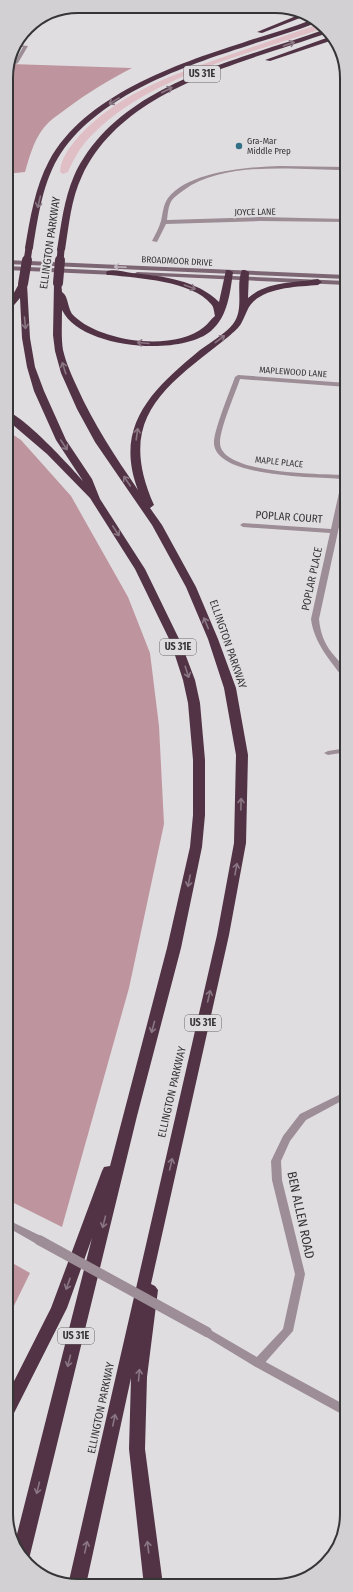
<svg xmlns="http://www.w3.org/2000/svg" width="353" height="1592" font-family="'Fira Sans Condensed',sans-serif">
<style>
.green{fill:#e0bec5}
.forest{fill:#be959e}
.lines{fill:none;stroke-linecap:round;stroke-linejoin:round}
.minor{fill:#9d8d96;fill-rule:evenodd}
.tertiary{fill:#9d8d96;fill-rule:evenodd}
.secondary{fill:#7d6673;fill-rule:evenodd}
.motorway{fill:#513345;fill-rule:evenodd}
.tertiary-bridge{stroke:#9d8d96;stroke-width:10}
.motorway-bridge-far1{stroke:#513345;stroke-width:7}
.motorway-bridge{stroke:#513345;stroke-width:10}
.oneway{stroke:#8a7783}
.oneway2{stroke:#c2b9c0}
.poi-dot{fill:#317085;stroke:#e0dde1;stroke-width:1.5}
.labels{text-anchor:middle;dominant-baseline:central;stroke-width:4;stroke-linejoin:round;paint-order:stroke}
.far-poi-label{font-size:9px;fill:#363536;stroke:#e0dde1;text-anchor:start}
.far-street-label{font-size:9px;fill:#363536;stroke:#e0dde1}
.shield{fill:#e0dde1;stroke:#696769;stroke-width:1}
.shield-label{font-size:10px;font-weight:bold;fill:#363536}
.street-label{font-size:11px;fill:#363536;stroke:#e0dde1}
.near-street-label{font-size:13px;fill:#363536;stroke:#e0dde1}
.rim{fill:none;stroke:#363536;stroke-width:2}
</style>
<rect width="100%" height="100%" fill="#e0dde1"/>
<path class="green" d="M319,24l5,4c-75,26 -174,48 -231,106 -11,10 -19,24 -25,38l-5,2 -3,-2c1,-15 10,-25 19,-36 37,-40 87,-59 136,-76 35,-12 69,-24 104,-36z"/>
<path class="forest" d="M11,64l121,4c-23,12 -45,25 -66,41 -5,4 -12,8 -17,13 -14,13 -19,33 -24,50l-19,2v-100z
M6,430l15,10 50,56 57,101 22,56 9,73 5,98 -35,164 -67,239 -56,-28z
M7,1260l23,13 -23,47z"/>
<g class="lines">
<path class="minor" d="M19,45l9,1 -10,17 -2,1 -2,-1 9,-16h-5z
M280,166l66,1v3c-48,0 -121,-10 -162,20 -4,3 -9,6 -12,10 -4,6 -4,13 -5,20l93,-3 86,2v3l-86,-1 -94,3 -9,18 -5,-1c3,-6 7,-13 9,-20 2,-8 2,-16 7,-23 21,-27 80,-31 112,-32z
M238,375l109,8v4l-107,-8c-5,15 -20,49 -20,64 1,32 104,31 127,32v15l-28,129c1,11 4,21 10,30 7,10 18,18 18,30h-3c-14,-19 -30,-36 -33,-60l19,-86 -87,-6 -3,-2 3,-2 88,6 11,-50c-25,-2 -125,-1 -128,-35 -1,-12 16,-53 21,-67z
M347,748v4l-19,3 -4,-2 4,-2z
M347,1091v7l-41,22 -16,21 -9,20 1,19 23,94 -12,57 -31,35 -4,1 -4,-1 -1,-3 1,-3 29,-31 12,-55 -23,-94 -1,-19 12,-25 17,-22z"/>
<path class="tertiary" d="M6,1219l37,18 1,3 -1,3 -4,1 -4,-1 -28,-16z
M207,1328l55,32 85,46v11l-93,-51 -51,-31 -1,-3 1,-3z"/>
<path class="secondary" d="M6,260l340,15v4l-340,-15z
M6,266l109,5 3,2 -3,2 -109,-5z
M137,272l209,9v4l-211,-10 -1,-1z"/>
<path class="motorway" d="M301,14l4,2 -43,17 -5,-1z
M311,20l5,3c-23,9 -46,15 -69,23 -63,20 -147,49 -186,107 -18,27 -23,64 -28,95l-1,2h-6l-1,-2c5,-29 10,-61 24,-87 35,-65 127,-97 193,-118 23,-8 47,-14 69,-23z
M326,29l4,3c-85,31 -206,54 -248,144 -11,23 -13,49 -17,74l-4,2h-3l-1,-2c4,-25 7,-51 17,-74 43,-93 164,-115 252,-147z
M332,36l1,4 -63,21 -5,-1z
M226,270h3l4,2c-3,21 -5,44 -22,59 -31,26 -130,18 -149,-21 0,14 -1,27 1,40 3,13 9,26 14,37 17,38 38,69 61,103 -25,-65 16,-102 62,-140 10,-7 26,-17 33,-26 12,-15 2,-39 9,-54h3l4,2 -1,26c19,-17 47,-15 70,-19l4,3 -4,3c-22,2 -61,2 -71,26 -7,15 -5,14 -19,26 -63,50 -113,80 -74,168l-4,3 12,17 34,62 22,52 18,49 12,67 -2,88 -17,92 -78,349 4,2 3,4 -11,87 -2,72 18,136h-18l-2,-8 -14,-128 2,-71 -45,207h-18l149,-650 17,-92 2,-88 -12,-67 -16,-49 -22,-52 -34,-62 -57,-83 -18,-33 -16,-36 -6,-22 -2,-16 1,-52 4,-3 3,1 1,11c7,4 5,18 12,24 27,26 100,36 130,11 4,-3 7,-8 11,-11 -1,-4 -1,-9 -4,-12 -18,-23 -74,-26 -101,-29h-3l-1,-2 1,-2c8,-2 17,1 25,2 30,3 65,7 87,29z
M23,281l4,3 3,54 5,29 9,24 22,49 26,39 8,20 45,70 36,74 14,37 5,23 5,57v55l-3,32 -21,101 -44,168 -107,439 -3,6 -3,1 -9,-20 77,-304 -25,70 -54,107 -6,2v-22l44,-87 51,-137 2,-4 6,-1 57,-218 23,-101 3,-32v-55l-5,-57 -5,-23 -12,-37 -36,-74 -45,-71 -43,-44 -41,-35v-8c17,4 64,55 77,70l-27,-41 -22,-49 -7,-24 -5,-29 -2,-40 -11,13 -3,1v-8l5,-6 9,-16z"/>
<path class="tertiary-bridge" d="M39,1240l168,92"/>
<path class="motorway-bridge-far1" d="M27,261l2,-13
M60,261l1,-11"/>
<path class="motorway-bridge" d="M58,283l2,-23
M23,284l4,-24"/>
</g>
<defs><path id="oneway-shaft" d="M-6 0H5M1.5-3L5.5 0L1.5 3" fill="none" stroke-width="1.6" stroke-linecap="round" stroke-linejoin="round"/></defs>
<g class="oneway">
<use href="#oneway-shaft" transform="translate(289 44) rotate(-19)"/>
<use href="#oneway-shaft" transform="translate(167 90) rotate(-27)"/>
<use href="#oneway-shaft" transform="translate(114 101) rotate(148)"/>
<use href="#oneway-shaft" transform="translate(39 202) rotate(103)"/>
<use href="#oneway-shaft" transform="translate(190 287) rotate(20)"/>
<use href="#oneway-shaft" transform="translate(25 323) rotate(85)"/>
<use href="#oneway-shaft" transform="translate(220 339) rotate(-37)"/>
<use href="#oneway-shaft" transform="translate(143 343) rotate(-175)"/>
<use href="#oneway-shaft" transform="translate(64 368) rotate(-108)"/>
<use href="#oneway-shaft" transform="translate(137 434) rotate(-82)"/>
<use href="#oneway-shaft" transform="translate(64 445) rotate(57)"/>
<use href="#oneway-shaft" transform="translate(127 481) rotate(-124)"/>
<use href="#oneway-shaft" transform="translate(116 531) rotate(57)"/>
<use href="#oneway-shaft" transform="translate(206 623) rotate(-112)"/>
<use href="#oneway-shaft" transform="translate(187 672) rotate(72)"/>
<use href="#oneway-shaft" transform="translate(241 804) rotate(-89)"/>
<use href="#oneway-shaft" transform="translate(236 869) rotate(-80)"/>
<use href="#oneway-shaft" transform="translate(189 881) rotate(101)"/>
<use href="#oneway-shaft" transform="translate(209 996) rotate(-77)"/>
<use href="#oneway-shaft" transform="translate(153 1027) rotate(105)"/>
<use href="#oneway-shaft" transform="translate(171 1164) rotate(-77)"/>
<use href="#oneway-shaft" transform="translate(104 1222) rotate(104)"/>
<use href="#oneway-shaft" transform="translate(68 1284) rotate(110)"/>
<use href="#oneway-shaft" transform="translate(69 1361) rotate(104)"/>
<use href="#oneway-shaft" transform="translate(139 1375) rotate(-85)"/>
<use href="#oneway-shaft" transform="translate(114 1420) rotate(-78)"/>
<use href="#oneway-shaft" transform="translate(38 1488) rotate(104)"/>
<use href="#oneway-shaft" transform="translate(86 1547) rotate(-78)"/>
<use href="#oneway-shaft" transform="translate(148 1547) rotate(-97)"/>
</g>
<use class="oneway2" href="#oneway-shaft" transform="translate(120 267) rotate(-177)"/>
<circle class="poi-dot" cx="239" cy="146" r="4"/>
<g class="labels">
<g class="far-poi-label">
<text x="247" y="141">Gra-Mar<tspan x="247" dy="10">Middle Prep</tspan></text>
</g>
<g class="far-street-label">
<text transform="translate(255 212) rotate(-1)">JOYCE LANE</text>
<text transform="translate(177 261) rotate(3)">BROADMOOR DRIVE</text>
<text transform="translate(293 372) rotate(4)">MAPLEWOOD LANE</text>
<text transform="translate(279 462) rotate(6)">MAPLE PLACE</text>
</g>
<g class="shield">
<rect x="184" y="66" width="36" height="16" rx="3"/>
<rect x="160" y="639" width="36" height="16" rx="3"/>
<rect x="185" y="1015" width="36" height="16" rx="3"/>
<rect x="58" y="1328" width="36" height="16" rx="3"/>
</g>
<g class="shield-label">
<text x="202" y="74">US 31E</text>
<text x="178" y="647">US 31E</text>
<text x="203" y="1023">US 31E</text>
<text x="76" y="1336">US 31E</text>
</g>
<g class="street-label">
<text transform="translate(50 243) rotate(-82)">ELLINGTON PARKWAY</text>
<text transform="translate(289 517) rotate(4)">POPLAR COURT</text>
<text transform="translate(312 579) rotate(-78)">POPLAR PLACE</text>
<text transform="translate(228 644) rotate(71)">ELLINGTON PARKWAY</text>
<text transform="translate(172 1092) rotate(-77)">ELLINGTON PARKWAY</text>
<text transform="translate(101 1408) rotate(-78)">ELLINGTON PARKWAY</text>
</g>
<g class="near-street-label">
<text transform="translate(301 1215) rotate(78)">BEN ALLEN ROAD</text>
</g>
</g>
<path d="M0 0H353V1592H0ZM78 13H275A65 65 0 0 1 340 78V1514A65 65 0 0 1 275 1579H78A65 65 0 0 1 13 1514V78A65 65 0 0 1 78 13Z" fill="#d2d0d3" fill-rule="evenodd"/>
<path class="rim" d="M78 13H275A65 65 0 0 1 340 78V1514A65 65 0 0 1 275 1579H78A65 65 0 0 1 13 1514V78A65 65 0 0 1 78 13Z"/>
</svg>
